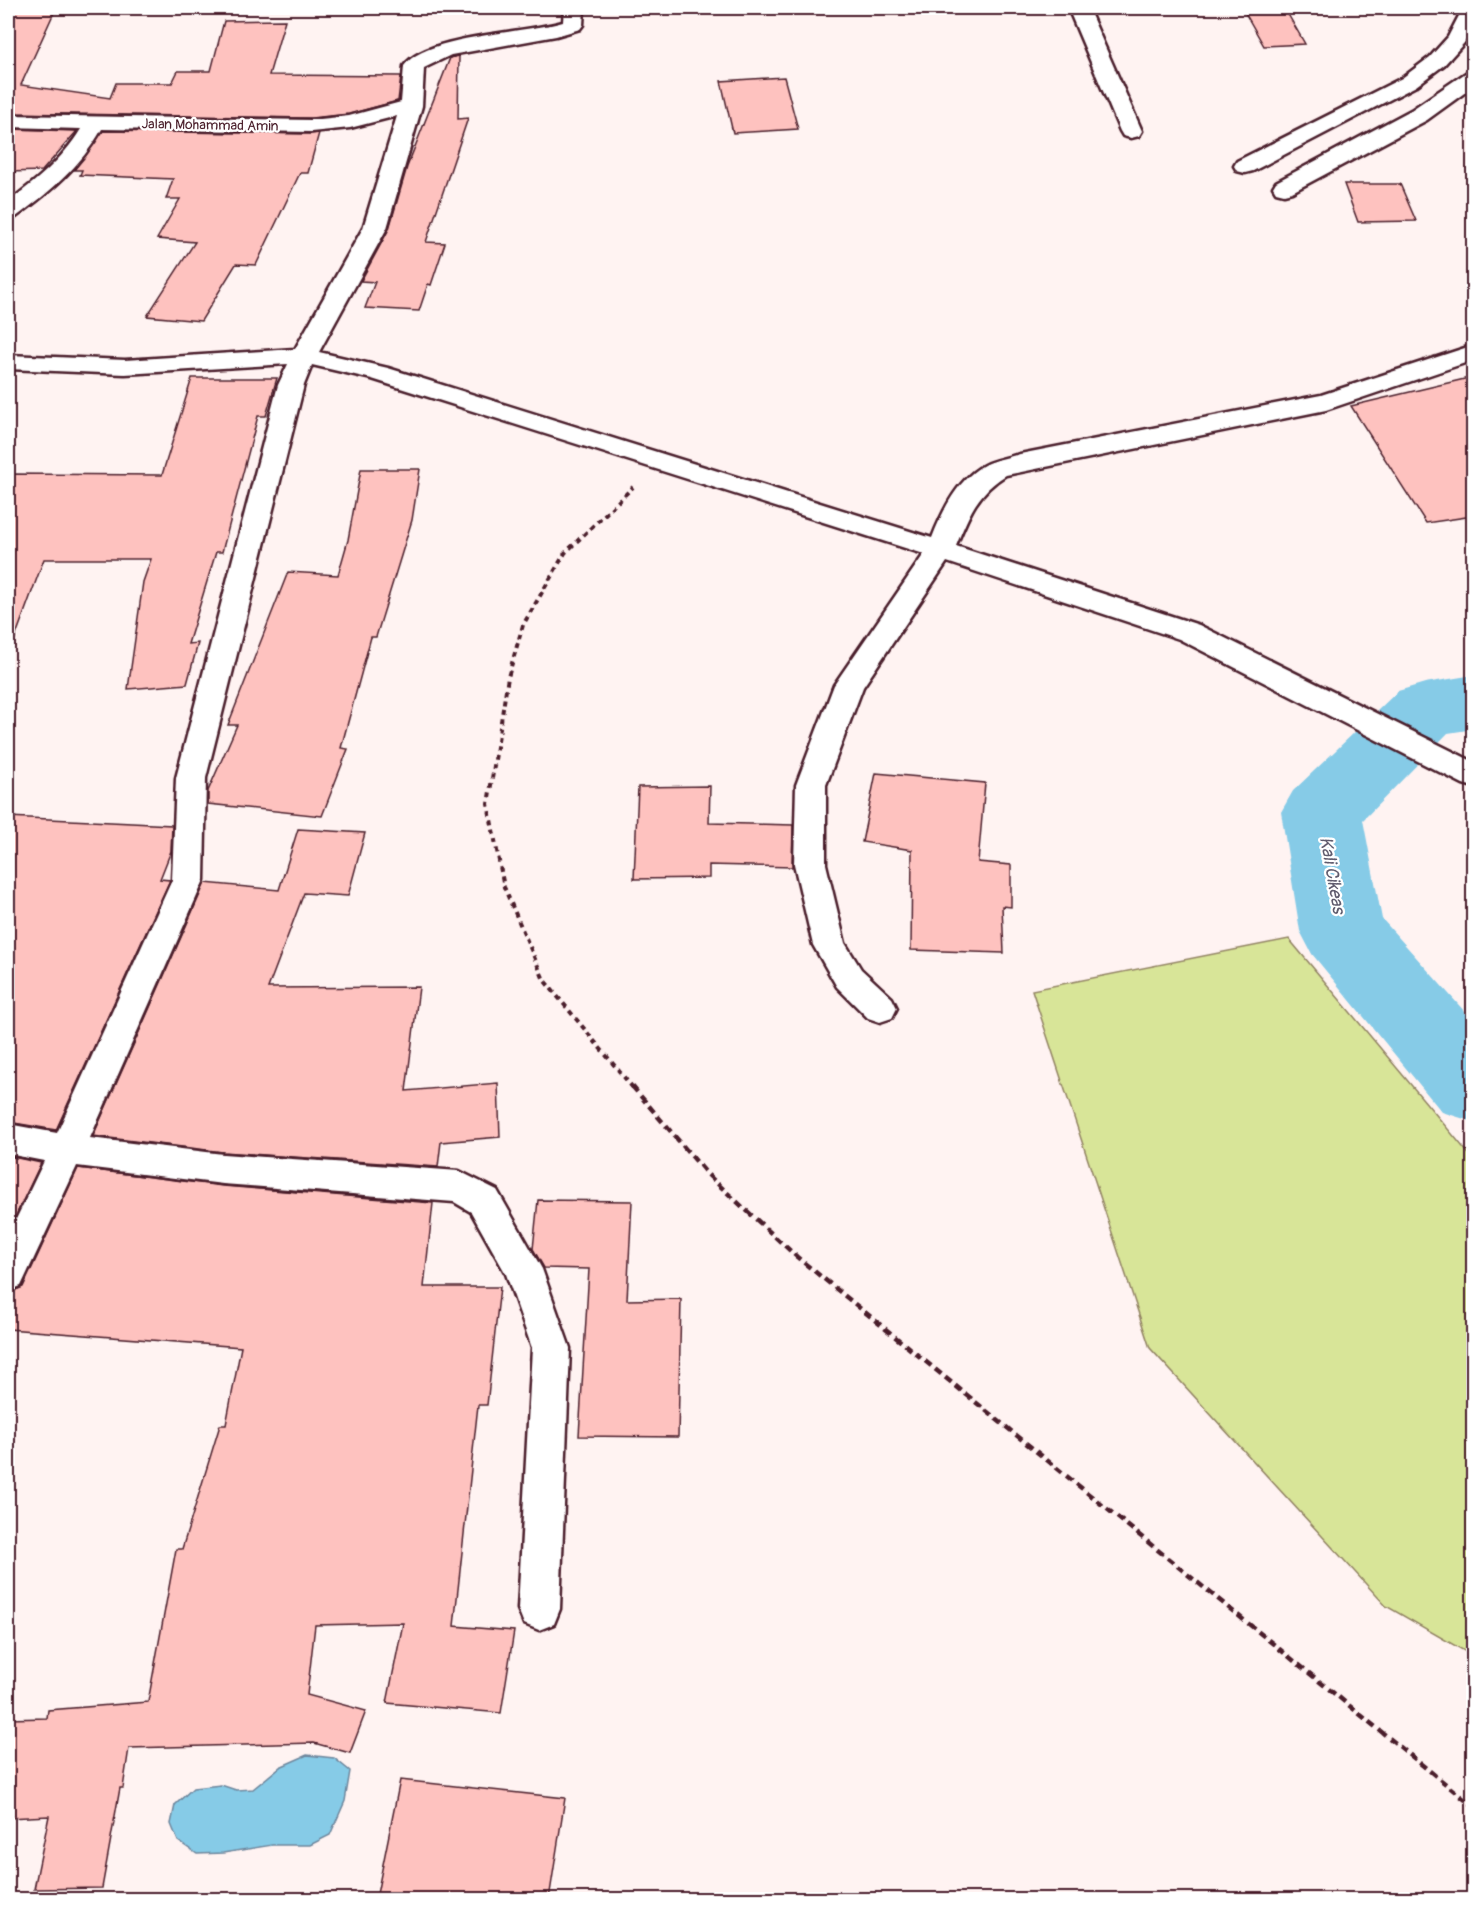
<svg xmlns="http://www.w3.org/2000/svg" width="1481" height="1907" font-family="Pangolin,sans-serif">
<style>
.green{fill:#d8e598;stroke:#918262;stroke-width:1.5}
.water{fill:#86cbe7;stroke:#6e869c;stroke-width:1.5}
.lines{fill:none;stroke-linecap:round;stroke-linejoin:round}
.river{fill:#86cbe7;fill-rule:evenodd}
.building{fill:#fec2bf;stroke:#4a1f2b;stroke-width:1.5}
.minor-casing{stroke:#4a1f2b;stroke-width:5}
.path-far1{stroke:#4a1f2b;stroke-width:4;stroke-dasharray:5 4.5;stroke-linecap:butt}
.path{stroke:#4a1f2b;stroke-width:4.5;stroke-dasharray:8 5;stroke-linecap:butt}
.minor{fill:#fff;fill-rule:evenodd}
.labels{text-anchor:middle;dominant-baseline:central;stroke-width:4.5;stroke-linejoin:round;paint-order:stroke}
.far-street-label{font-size:14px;fill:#4a1f2b;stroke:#fff}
.water-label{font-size:18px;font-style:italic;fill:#5f5b6d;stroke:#fff}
</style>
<rect width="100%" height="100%" fill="#fff3f2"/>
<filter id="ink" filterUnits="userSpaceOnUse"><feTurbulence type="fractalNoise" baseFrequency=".0167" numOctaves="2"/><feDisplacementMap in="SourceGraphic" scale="12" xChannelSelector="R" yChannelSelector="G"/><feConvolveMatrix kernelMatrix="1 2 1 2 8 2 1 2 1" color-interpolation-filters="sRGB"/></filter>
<g filter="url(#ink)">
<path class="green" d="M1289,939l184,220v497l-87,-50 -236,-258 -118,-358z"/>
<path class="water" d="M307,1755l27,3 16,13 -5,30 -15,34 -20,10h-38l-49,8 -26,1 -19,-13 -7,-17 4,-19 18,-17 28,-3 15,5 17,-1 27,-22z"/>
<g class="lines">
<path class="river" d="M1474,675v54l-26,4 -85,87 19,99 92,103v100l-32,-10 -130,-158 -12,-23 -19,-119 12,-21 105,-100 27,-8z"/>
</g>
<path class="building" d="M8,8h48l-35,77 89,13 6,-15h56l6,-12h33l13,-50 61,-1 -16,55 132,1 -3,25 -49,13 -38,4 -303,-5z
M1285,9l20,35 -41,2 -20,-35z
M459,56l-1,63 10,-1 -42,124 19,1 -14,42 -3,-1 -9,27 -54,-3 10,-26 -14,-1 2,-4 26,-48 18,-62 43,-109z
M784,77l14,52 -65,4 -12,-52z
M8,129l69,2 -35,40 -34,1z
M103,131l208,3 8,-1 -11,40h-8l-44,92 -20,-1 -35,57 -54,-5 48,-74 -38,-3 23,-40h-14l7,-20 -93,-4 2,-5h-8z
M1344,184h56l16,37 -58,1z
M1473,377v139l-47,7 -75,-117z
M192,378h85l-11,38h-8l-36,136h-6l-28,92 10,-1 -11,41 -59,5 15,-107 8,-23h-107l-32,87 -4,-1v-171l154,1z
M361,469h59l-8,51 -36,117h-5l-30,111 7,1 -26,67 -114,-12v-13l29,-66h-9l60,-153 50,3 10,-35z
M876,773l109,10 -7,79 33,3v42l-9,-1 2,47 -93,-3 1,-100 -50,-8z
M710,786l-1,37 84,2 -1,42 -83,-2v13l-75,1 4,-92z
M8,817l164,8 -1,26 -11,28 10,1 -114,250 -48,-8z
M298,829l67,4 -17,63 -44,-3 -36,95 151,-1 -13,104 92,-8 2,54 -59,5 -3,25 -215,-15 -130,-16 112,-253 74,7z
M8,1156l33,7 -33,69z
M78,1168l145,18 210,17 -9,84h76l-13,118h-9l-24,221 60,5 -13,82 -114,-10 16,-80 -88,2 -8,70 59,16 -16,42 -36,-10 -185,5 -6,40h-3l-18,100 -68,1 15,-73 -41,2v-99l39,-1 1,-8 100,-8 28,-153h6l38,-124h6l15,-78 -233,-18v-36l15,-6z
M538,1200l94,1 -5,99 54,-1 -3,138 -99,-1 10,-167 -45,-1 -11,-19z
M400,1780l165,18 -16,101h-173z"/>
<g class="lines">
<g class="minor-casing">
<path id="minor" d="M564,8h20l-1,17 -3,4 -24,7 -105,19 -27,13 -2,38 -35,122 -68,124 69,16 544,170c11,-28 27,-62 56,-75 10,-4 22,-6 32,-9l301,-59 153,-50v15l-148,50 -320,65c-29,18 -37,39 -50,71l243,79 275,137v25l-11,-3 -284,-145 -232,-77 -84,125 -37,98v79l19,79 16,26 31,29 5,10 -5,10 -12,4 -12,-4 -31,-31 -24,-42 -19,-81 2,-79 38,-100 90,-131 -552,-175 -60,-14 -8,20 -98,393 -2,102 -114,258 133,16 236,17 38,19 45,79 28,79 -10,261 -6,15 -15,6 -15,-6 -6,-15 14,-261 -26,-74 -35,-62 -17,-10 -231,-18 -146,-18 -56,120 -13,5v-55l36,-75 -36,-7v-30l49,9 115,-253 4,-102 102,-393 10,-21 -163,10 -117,-5v-14l117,5 170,-11 68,-121 34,-112 -47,12 -39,4 -209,-3c-22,38 -51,62 -86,88l-8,2v-17c28,-21 54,-42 73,-73l-73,-2v-12l303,5 38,-4 52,-14 3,-36c21,-31 122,-33 159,-44z
M1068,8h20l54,123 -3,5 -8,2 -8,-2 -3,-5z
M1463,8h11v19l-10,16 -20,22 -28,21 -163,85 -8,2 -8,-2 -3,-5 3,-5 165,-83 28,-21 18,-20z
M1474,70v16l-47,34 -135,72 -8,2 -8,-2 -3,-5 3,-5 135,-72 56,-38z"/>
</g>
<path class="path-far1" d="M633,1088l-89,-108 -40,-93 -16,-83 20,-127 15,-52 42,-72 68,-66"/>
<path class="path" d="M632,1086l75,88 90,83 677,550"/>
<use href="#minor" class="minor"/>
</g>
</g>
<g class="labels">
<g class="far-street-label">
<text transform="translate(210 125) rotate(1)">Jalan Mohammad Amin</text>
</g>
<g class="water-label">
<text transform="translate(1332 875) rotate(80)">Kali Cikeas</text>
</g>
</g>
<rect width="1481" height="1907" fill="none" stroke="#fff" stroke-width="30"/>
<rect x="15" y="15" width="1451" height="1877" fill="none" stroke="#4a1f2b" stroke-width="2" filter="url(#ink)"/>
</svg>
